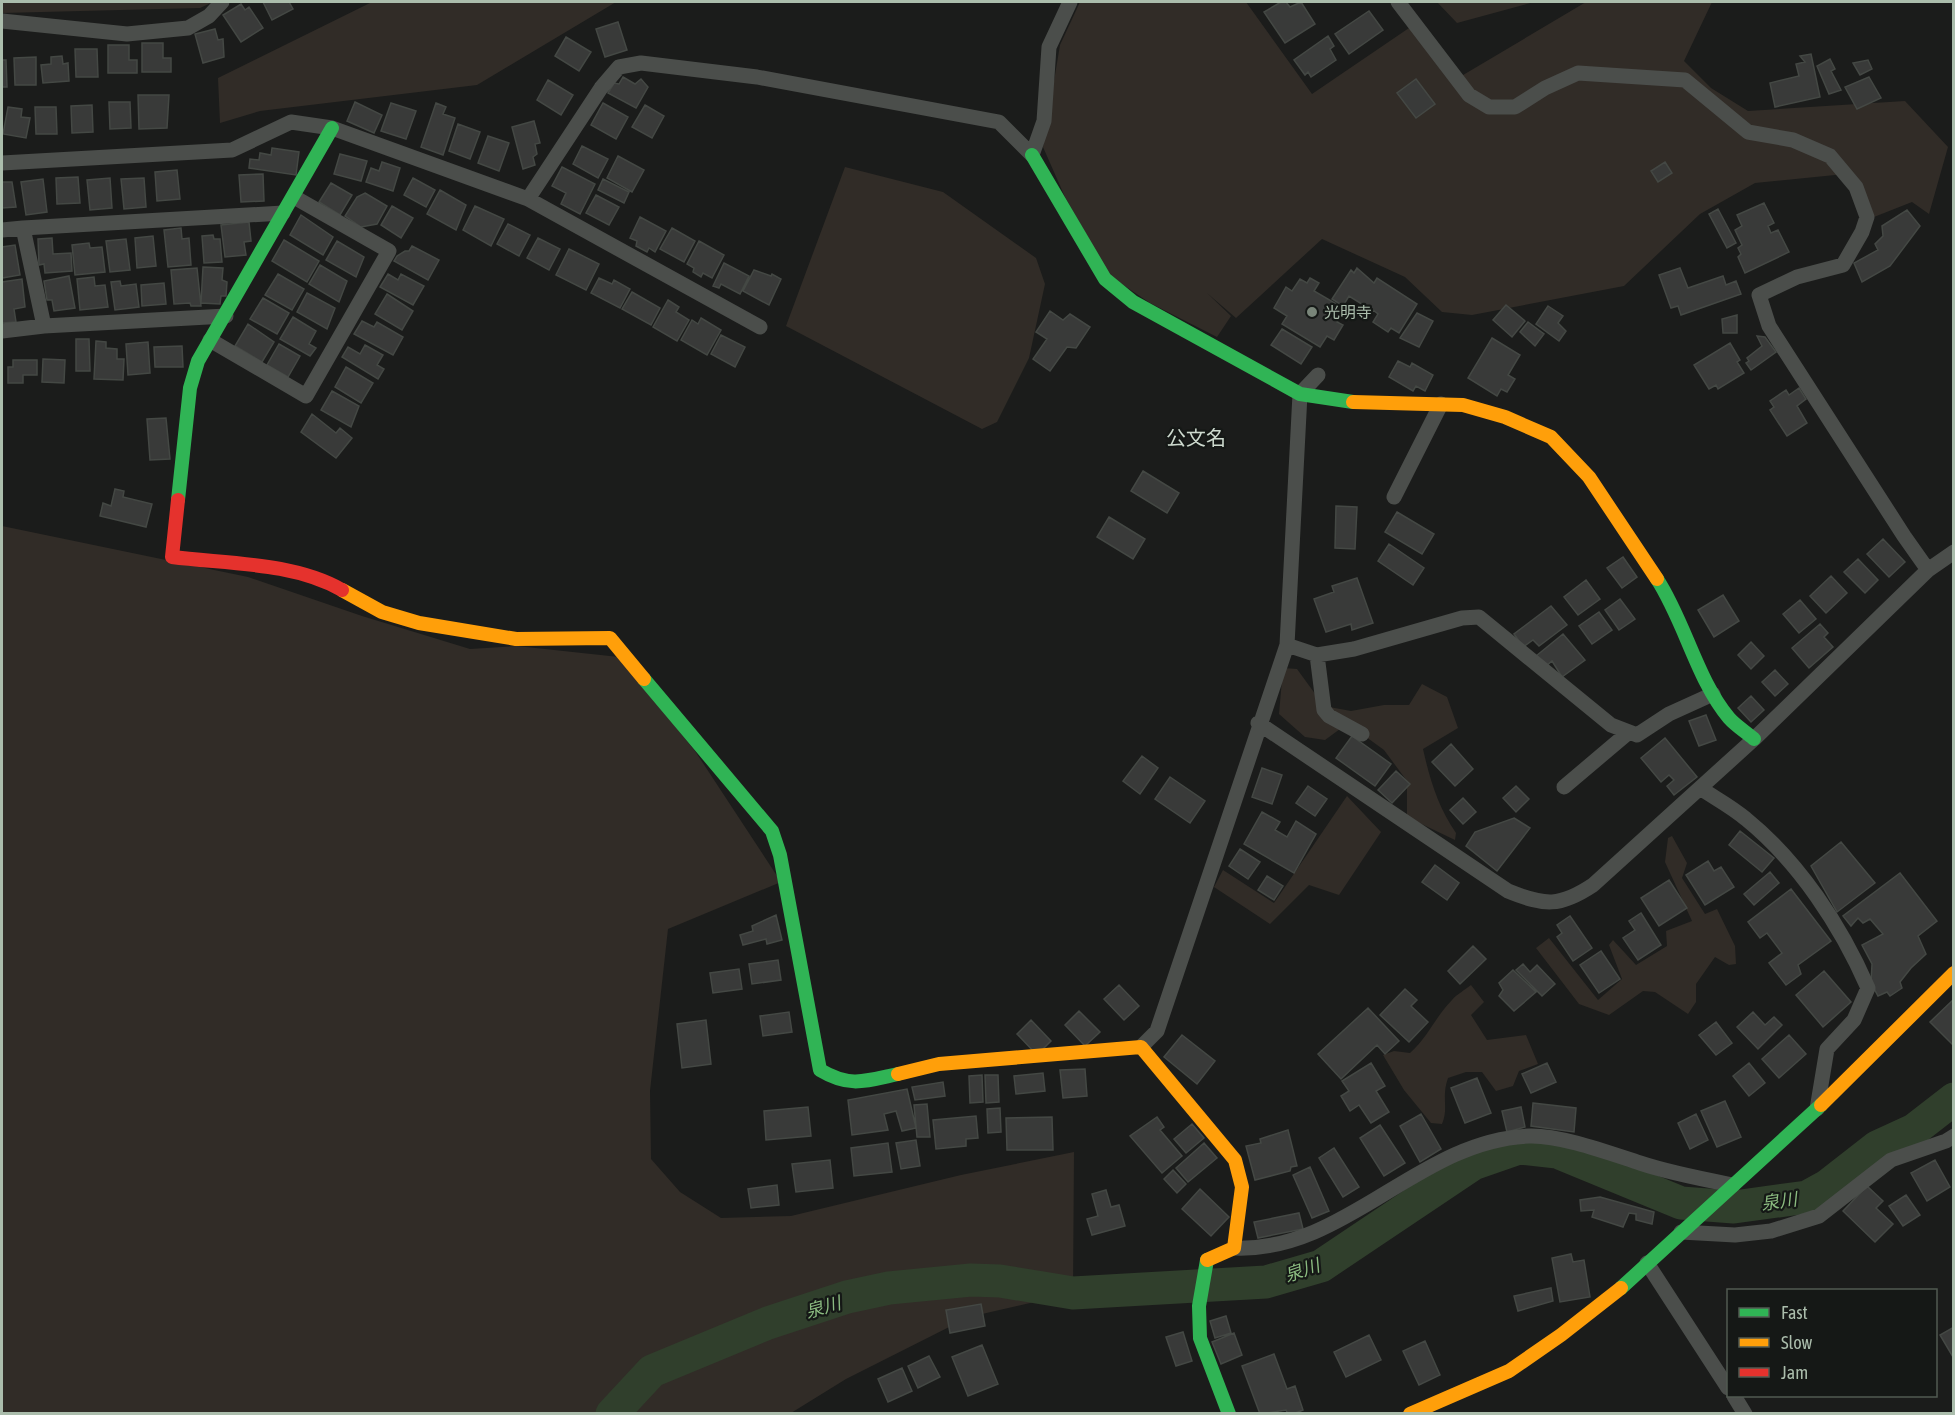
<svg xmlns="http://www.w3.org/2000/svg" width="1955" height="1415" font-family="'Asap Condensed','Noto Sans JP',sans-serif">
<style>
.green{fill:#312c27}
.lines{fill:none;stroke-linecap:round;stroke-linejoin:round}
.river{stroke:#303f2c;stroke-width:33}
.building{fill:#393a39;stroke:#444844;stroke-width:1.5}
.street{stroke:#4b4e4b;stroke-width:15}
.fast{stroke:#30b455;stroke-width:14}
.slow{stroke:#ff9f0a;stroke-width:14}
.jam{stroke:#e5322d;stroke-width:14}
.poi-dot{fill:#798579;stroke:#151816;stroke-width:2}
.labels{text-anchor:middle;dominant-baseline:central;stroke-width:4.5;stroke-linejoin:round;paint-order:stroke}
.poi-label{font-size:16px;fill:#abbdac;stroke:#151816;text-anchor:start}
.water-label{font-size:18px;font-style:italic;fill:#8bbb80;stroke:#151816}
.quarter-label{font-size:20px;fill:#cdd9ce;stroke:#151816}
</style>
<rect width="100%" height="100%" fill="#1b1c1b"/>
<path class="green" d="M2,2h211l-13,6 -198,5z
M372,2h244l-139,83 -217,26 -40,12 -2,-45z
M1080,2h166l66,92 97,-66 49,50 128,-76h126l-28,59 27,27 37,23 157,-10 43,46 -19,67 -17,-12 -38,15 -29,-43 -90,9 -55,31 -76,72 -152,29 -30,-3 -37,-35 -83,-38 -86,79 -29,-25 24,23 -14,21 -67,-34 -40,-27 -45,-79 -22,-50 17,-102z
M1437,2h97l-77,21z
M845,167l98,25 93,66 9,26 -16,74 -32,64 -15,7 -196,-103z
M2,526l246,51 114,39 108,33 47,-3 102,11 76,94 86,131 -113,47 -18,162 1,68 29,33 41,26 70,-2 170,-41 113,-23 -1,141 -104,24 -123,62 -55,34h-789z
M1283,668l14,1 27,37 27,5 33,-6h25l13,-21 25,13 11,31 -35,21c7,31 15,58 33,84l-1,7 -48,-23v-36l-23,-31 -22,-16 -22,-5 -15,11 -20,-3 -26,-23z
M1347,796l34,36 -42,63 -30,-10 -39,39 -56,-37 9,-17 51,33z
M1672,836l15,27 -5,15 23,36 12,-5 18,37 1,18 -7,1 -14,-8 -19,27v18l-8,12 -33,-22 -12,-1 -34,24 -30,-11 -43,-56 13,-10 49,62 24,-21 -13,-34 4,-5 23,25 31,-19 -1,-15 26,-10 -27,-59 3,-24z
M1471,985l13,17 -13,13 16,25 39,-5 12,29 -19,7 -6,15 -17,5 -14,-19h-16l-18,6c-7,20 1,29 -6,46l-11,-1 -27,-33 -21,-35 11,-4 16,2c19,-17 25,-36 42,-53 5,-6 13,-10 19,-15z"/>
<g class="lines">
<path class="river" d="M612,1414l40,-43 116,-48 79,-26 42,-9 82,-8 29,1 73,12 193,-11 55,-16 152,-102 46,-16 38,4 124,51 53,4 73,-10 20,-11 50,-39 37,-17 40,-31"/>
</g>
<path class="building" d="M263,2h26l4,7 -21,11z
M1281,2h5l4,5 11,-5 14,22 -30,19 -21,-31z
M241,4l4,6 4,-3 14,21 -22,14 -18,-27z
M1369,11l14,19 -34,24 -14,-20z
M618,22l9,28 -22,7 -9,-28z
M215,29l3,11 5,-1 1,18 -21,6 -8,-29z
M1328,36l6,10 -4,3 6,11 -25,17 -3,-5 -3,3 -11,-15z
M566,37l25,15 -12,19 -24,-15z
M142,43h21v15h8v14h-29z
M108,45h21v15h8v13h-29z
M75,49h22l1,28h-22z
M1811,54l9,43 -45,10 -5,-24 29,-7 -3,-12 9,-2 -5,-6z
M62,56l1,8 5,-1 1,18 -26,2 -2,-18 10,-1v-7z
M36,57v28h-21l-1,-27z
M1830,59l5,10 -4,2 10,19 -12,4 -12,-28z
M2,60h4l1,27h-5z
M1868,60l4,9 -12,6 -7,-12z
M623,77l12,7 6,-5 7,8 -12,21 -28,-15 6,-10 5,1z
M1869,77l12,21 -24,11 -12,-22z
M1416,79l19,25 -19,14 -19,-25z
M548,80l25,15 -12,20 -24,-15z
M138,95h31l-2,33 -28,1z
M109,102h21l1,26 -21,1z
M355,102l27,13 -8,18 -27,-12z
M391,103l25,8 -10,28 -25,-8z
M436,103l10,4 -3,7 12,4 -12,37 -22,-8z
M603,103l25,14 -12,22 -25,-14z
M92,105l1,27 -21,1 -1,-27z
M645,105l19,11 -12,22 -20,-11z
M8,107l14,2 -1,8 9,1 -4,20 -23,-4z
M35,107h21l1,27h-21z
M534,121l6,22 -5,1 2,10 -4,3 2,8 -12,4 -11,-42z
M458,124l22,8 -10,27 -21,-8z
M488,136l21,7 -10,28 -21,-8z
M582,146l26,13 -10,19 -25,-14z
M272,148l27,4 -3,23 -47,-7 1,-9 9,1 1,-7 11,2z
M340,154l27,7 -6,20 -27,-7z
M618,156l26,14 -12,22 -25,-14z
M382,162l18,6 -7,23 -27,-9 5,-14 8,3z
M1665,162l7,11 -14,9 -7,-11z
M562,167l33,17 -15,30 -19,-10 5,-11 -14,-7z
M177,170l3,29 -23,2 -2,-29z
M263,174l1,27 -23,1 -2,-27z
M78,177l2,26 -23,1 -1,-26z
M110,178l2,30 -22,2 -3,-30z
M144,178l2,29 -22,2 -3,-30z
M413,178l22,12 -9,17 -22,-12z
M43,179l4,33 -21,3 -5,-33z
M603,179l26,13 -5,11 -26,-13z
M2,182h10l4,25 -14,1z
M331,183l21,12 -12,20 -21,-13z
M440,190l26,15 -10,25 -29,-16z
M365,193l22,13 -10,18 -16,3 -16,-11 12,-19z
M596,195l23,12 -10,18 -23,-12z
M1764,203l10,20 -6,3 3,7 7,-3 11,22 -44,21 -7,-16 3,-3 -3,-6 4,-3 -7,-15 7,-4 -5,-11z
M392,206l21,12 -12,20 -20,-13z
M475,206l29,13 -13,27 -28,-16z
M1718,209l18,34 -9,5 -18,-34z
M1907,210l13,16 -30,40 -28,16 -8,-19 24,-13 -3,-6 8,-8 -1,-10z
M301,215l32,22 -10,18 -33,-20z
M640,217l26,14 -11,21 -6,-4 -2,4 -11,-6 1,-5 -7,-3z
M249,222l2,19 -7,1 2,13 -21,2 -4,-32z
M508,224l22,11 -11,21 -22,-12z
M181,228l1,11 7,-1 2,27 -23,2 -4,-37z
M672,228l23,13 -11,21 -24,-13z
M213,235l1,4h6l2,23 -18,1 -2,-27z
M153,236l3,30 -19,2 -2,-30z
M52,238l1,16 18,-1 1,18 -27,2 -1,-9 -5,1 -1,-26z
M538,238l22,11 -11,21 -22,-12z
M126,239l4,31 -20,2 -4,-31z
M284,240l35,21 -12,21 -35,-21z
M337,241l27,16 -8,20 -30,-17z
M699,241l25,14 -12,23 -9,-5 -2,4 -8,-5 1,-4 -7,-4z
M89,243l1,5 12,-1 3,25 -30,3 -3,-30z
M15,245l5,30 -18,3v-31z
M412,246l27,14 -11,20 -34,-19 3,-5 8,-5h4z
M569,249l30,15 -13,26 -30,-15z
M724,263l25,13 -9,18 -19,-10 -2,4 -6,-2z
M320,265l27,16 -8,21 -30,-18z
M203,267l20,1 -1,12 5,2 -1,14h-5l-1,8 -19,-1z
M197,268l4,38h-10l-1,-3 -16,1 -3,-34z
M1357,268l17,15 3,-5 40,26 -18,29 -8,-5 -3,4 -15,-10 5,-8 -5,-4 -3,5 -8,-5 3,-4 -16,-10 -6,10 -11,-7 19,-29 3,3z
M1680,268l8,20 35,-12 3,9 10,-4 5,13 -60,21 -3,-9 -7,2 -12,-33z
M754,270l17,6 1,-2 9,5 -12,26 -26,-14z
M278,274l26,15 -12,21 -27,-15z
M388,274l10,6 3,-6 23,12 -11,19 -33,-18z
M69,276l6,32 -21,3 -2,-11h-5l-3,-19z
M94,277l1,9 10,-1 3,22 -28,3 -3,-31z
M599,278l13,6 2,-4 16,9 -10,19 -29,-15z
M1310,278l9,5 -5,8 31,18 -8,13 6,3 -9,15 -7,-4 -7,11 -38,-23 5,-8 -13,-8 12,-21 6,4 8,-12 7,4z
M22,279l3,28 -11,2 2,13 -14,1v-41z
M120,281l1,5 15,-2 3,23 -24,3 -4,-28z
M164,283l2,21 -24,2 -1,-21z
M632,292l28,16 -9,17 -29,-16z
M307,293l28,15 -8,21 -30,-17z
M387,294l26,17 -11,19 -27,-16z
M263,298l26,15 -12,21 -27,-15z
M668,300l11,7 -3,5 13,8 -12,21 -24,-14z
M1506,305l19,16 -13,16 -19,-17z
M1548,306l15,10 -5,7 8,8 -7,10 -23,-17z
M1050,311l13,9 7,-6 20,13 -14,21 -9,-1 -17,24 -17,-12 14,-20 -11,-7z
M1417,313l16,8 -14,26 -19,-9z
M1737,315v18h-14l-1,-14z
M293,317l23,14 -7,13 7,4 -6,8 -30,-17z
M701,318l20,12 -14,25 -26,-15 11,-20 6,4z
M362,321l12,6 3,-5 26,15 -10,18 -39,-21z
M1528,322l16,12 -9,12 -15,-14z
M248,324l26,18 -12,20 -27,-16z
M1282,329l30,18 -11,17 -30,-19z
M721,335l24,12 -10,20 -24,-13z
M1757,336l8,1 11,15 -25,18 -5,-7 3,-2 -2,-3 15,-12z
M1492,338l28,17 -12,20 7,4 -8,13 -6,-3 -4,7 -29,-18z
M76,339h13l1,32h-14z
M96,341l10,1v6l11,1v10h7l-1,21 -29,-1z
M148,342l2,31 -22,2 -2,-31z
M1730,343l10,17 -3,2 7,11 -26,16 -2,-4 -7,4 -15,-24z
M279,344l21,12 -12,21 -21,-12z
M365,345l18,10 -6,10 7,4 -6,10 -36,-22 6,-10 12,7z
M182,346l1,21h-28l-1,-20z
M43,359l22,1 -1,23 -22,-1z
M13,360h24v15h-14v8h-15v-16h5z
M1398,361l12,6 2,-4 21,12 -8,16 -9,-5 -3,5 -24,-14z
M346,367l27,16 -12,20 -26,-16z
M1799,388l7,11 -9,7 10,17 -20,13 -17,-26 4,-3 -4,-6 16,-11 3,5z
M332,391l27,15 -8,21 -30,-17z
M312,414l24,19 4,-5 12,10 -16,20 -35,-26z
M166,418l4,41 -20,1 -3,-41z
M1143,471l36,22 -12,20 -36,-22z
M115,489l9,2 -1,6 29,7 -6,23 -46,-11 3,-13 8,3z
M1336,506l21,1 -2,42 -20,-1z
M1397,512l37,22 -12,20 -37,-22z
M1109,517l36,22 -12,20 -36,-22z
M1883,539l22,23 -16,15 -22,-23z
M1389,544l35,24 -11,17 -35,-24z
M1623,557l14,20 -15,11 -15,-20z
M1858,559l20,21 -13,13 -21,-21z
M1831,576l16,17 -21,20 -16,-17z
M1357,578l16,45 -21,7 -1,-6 -25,8 -12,-33 20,-7 -2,-6z
M1586,580l14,19 -22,16 -14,-18z
M1723,595l16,26 -25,16 -16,-27z
M1620,599l15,20 -16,11 -14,-20z
M1800,600l16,19 -17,14 -16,-19z
M1551,606l16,19 -28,21 -6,-6 -10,7 -9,-13z
M1599,612l13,18 -20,14 -13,-18z
M1820,624l8,9 -4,4 9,10 -24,21 -17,-20z
M1563,634l22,26 -23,17 -10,-16 -7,6 -9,-11z
M1751,642l13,14 -13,13 -13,-14z
M1775,670l13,14 -13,12 -13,-14z
M1751,696l13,14 -13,12 -13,-14z
M1706,715l10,25 -17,6 -10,-25z
M1352,736l39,28 -16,22 -39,-28z
M1665,738l32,39 -23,18 -7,-9 7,-6 -5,-5 -8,7 -20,-24z
M1451,744l22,25 -18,17 -23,-24z
M1142,756l16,12 -18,26 -17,-13z
M1262,768l20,7 -10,29 -20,-7z
M1396,771l14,13 -18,19 -14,-13z
M1170,777l35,24 -15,22 -35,-24z
M1308,786l19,13 -12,17 -19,-13z
M1516,786l13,13 -13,13 -13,-14z
M1463,798l13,14 -13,12 -13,-14z
M1262,812l18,10 -5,8 12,7 9,-16 20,13 -22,39 -50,-29z
M1514,818l16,10 -33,43 -31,-25 9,-14z
M1740,831l34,27 -12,14 -33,-27z
M1841,842l34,41 -38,29 -26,-46z
M1240,849l20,13 -12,17 -19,-13z
M1708,861l6,10 7,-4 13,20 -29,18 -19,-30z
M1435,865l24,18 -12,17 -25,-18z
M1770,872l9,11 -25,22 -10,-11z
M1900,873l37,48 -19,15 8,18 -15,14 -11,14 2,6 -12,8 -3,-4 -9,4 -7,-13 1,-19 -10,-19 21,-11 -13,-15 -7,4 -5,-5 -7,8 -8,-10z
M1267,876l16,10 -9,14 -16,-10z
M1669,880l18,28 -28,18 -18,-28z
M1791,889l40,52 -33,24 3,9 -15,11 -17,-22 13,-10 -15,-20 -7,5 -12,-16z
M1641,913l20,32 -23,15 -15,-22 12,-8 -6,-9z
M776,915l6,25 -15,4 -1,-5 -23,6 -3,-10 13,-4 -1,-5z
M1570,916l22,32 -19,13 -16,-24 5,-4 -5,-8z
M1473,946l13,13 -26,25 -12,-13z
M1601,951l19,28 -21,14 -19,-28z
M778,960l3,20 -29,4 -3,-20z
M1523,964l7,8 7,-7 18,19 -13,12 -26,-26z
M739,969l3,20 -29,4 -3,-20z
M1513,970l23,22 -22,19 -15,-15 4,-6 -4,-7z
M1824,971l27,31 -28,25 -27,-32z
M1119,985l20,21 -15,14 -20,-21z
M1405,989l12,11 -6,6 17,16 -19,20 -29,-27z
M1954,999v43l-2,2 -22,-22z
M1368,1008l31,33 -14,13 -8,-9 -36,34 -23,-25z
M1079,1011l21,21 -15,14 -20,-21z
M789,1012l3,20 -29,4 -3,-20z
M1753,1012l12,13 9,-8 8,8 -24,24 -21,-22z
M706,1020l5,44 -29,4 -5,-44z
M1031,1020l20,21 -14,14 -20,-21z
M1716,1022l16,21 -16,12 -17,-20z
M1182,1035l33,26 -18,23 -33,-27z
M1789,1035l17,19 -27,24 -17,-19z
M1371,1063l14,23 -9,5 13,21 -18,11 -12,-18 -9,6 -9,-15 8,-5 -7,-10z
M1547,1063l9,19 -25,11 -9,-19z
M1749,1063l16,20 -16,13 -16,-20z
M1085,1069l2,27 -24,2 -3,-28z
M1043,1073l2,18 -29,3 -2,-18z
M982,1075l1,27 -13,1 -1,-27z
M985,1075h13l1,27 -13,1z
M1477,1078l14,35 -26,10 -14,-35z
M943,1082l2,14 -30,4 -3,-13z
M907,1089l9,39 -14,3 -6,-20 -12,3 4,16 -36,5 -4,-35z
M1725,1101l16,36 -24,10 -16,-36z
M1533,1103l43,5 -2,24 -43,-6z
M927,1104l3,33h-13l-3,-32z
M808,1107l3,29 -45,4 -2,-29z
M1521,1107l4,20 -18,5 -5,-21z
M1000,1108l1,24 -13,1 -1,-24z
M1421,1114l20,35 -21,13 -20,-36z
M1696,1114l12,26 -18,9 -12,-26z
M976,1116l2,22 -12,1v7l-30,3 -3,-29z
M1052,1117l1,33h-46l-1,-32z
M1157,1117l7,10 -4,3 22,26 -20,17 -32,-37z
M1192,1124l12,14 -18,15 -12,-14z
M1380,1125l25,38 -21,13 -24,-38z
M1288,1130l9,36 -6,1 -1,4 -35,9 -9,-34 15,-3 -1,-4z
M916,1140l4,26 -19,3 -5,-26z
M888,1143l4,29 -38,4 -3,-28z
M1204,1143l13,15 -29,24 -12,-14z
M1334,1148l25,39 -16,10 -24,-39z
M830,1160l3,28 -37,4 -4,-28z
M1935,1160l15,27 -23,14 -16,-28z
M1310,1167l19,44 -17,7 -19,-43z
M1173,1170l13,14 -9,9 -13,-14z
M777,1185l2,20 -28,3 -3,-19z
M1867,1186l16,15 -7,7 17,16 -18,18 -32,-31z
M1200,1189l29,28 -18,19 -29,-27z
M1106,1190l5,17 8,-2 6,21 -33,9 -5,-16 11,-3 -6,-22z
M1906,1195l14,20 -17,11 -14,-20z
M1600,1197l54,15 -2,12 -16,-4v-6l-7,-1 -6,14 -31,-10 2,-7 -13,1 -1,-11z
M1299,1213l4,16 -45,9 -4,-16z
M1571,1254l2,8 11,-2 6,37 -30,5 -8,-44z
M1551,1288l2,13 -35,10 -4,-15z
M981,1304l4,22 -35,7 -4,-23z
M1226,1316l5,17 -16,5 -5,-17z
M1954,1327v30h-1l-13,-22z
M1183,1332l9,29 -16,5 -10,-29z
M1234,1333l8,22 -21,9 -9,-22z
M1369,1335l12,25 -35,17 -12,-25z
M1425,1341l15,34 -21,10 -16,-34z
M982,1345l16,39 -30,12 -16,-39z
M1274,1354l13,35 8,-3 8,24 -10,4h-5l-2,-4 -26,4 -18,-48z
M929,1356l11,21 -22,11 -10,-22z
M902,1368l10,23 -24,11 -10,-23z"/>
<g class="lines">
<path class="street" d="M1398,2l71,93 20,12h26l30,-19 33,-15 107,7 63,52 45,8 37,16 26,31 11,30 -5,15 -19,33 -46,12 -38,18 10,31 135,210 24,34
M2,21l125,13 61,-6 21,-12 13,-14
M2,163l230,-13 59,-28 41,6 196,71 232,128
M528,199l73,-111 18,-21 22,-4 116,14 242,45 33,33 12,-34 5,-74 21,-45
M2,230l21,-2
M226,316l-182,10 -21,-98 260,-15
M2,331l42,-5
M210,340l96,56 83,-145 -95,-54
M1394,497l47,-93
M1287,645l30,10 37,-6 108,-31 17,-1 132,108 26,10 32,-21 44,-20
M1317,655l7,55 5,6 33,18
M1258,723l250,168c37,15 52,16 85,-6l161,-146 174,-169 26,-18
M1564,787l65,-55
M1700,788c15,10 32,19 46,31 53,43 95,107 122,169l-14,32 -27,29 -10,60
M1141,1047l16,-16 130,-386 13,-251 18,-19
M1681,1232l54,3 36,-4 48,-15 72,-56 55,-19 8,-5
M1234,1248c111,5 185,-108 295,-112 32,-1 80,17 111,27 30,10 62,16 93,22
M1647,1263l81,125
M1734,1396l11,18"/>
<path class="fast" d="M1032,155l73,124 28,23 167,92 53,8
M178,500l12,-112 8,-27 134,-233
M1657,579c28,43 40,101 72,139 7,8 17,14 25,21
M644,679l128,152 8,24 40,215c30,18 46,11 78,4
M1207,1260l-8,46 1,32 29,76
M1621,1288l200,-183"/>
<path class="slow" d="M1353,402l110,3 42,12 46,20 38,40 68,102
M342,590l40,22 37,11 97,16 94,-1 34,41
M898,1074l41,-10 202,-17 94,113 7,27 -8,61 -27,12
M1821,1105l133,-132
M1410,1414l99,-43 52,-36 60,-47"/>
<path class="jam" d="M178,500l-6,57c55,7 121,5 170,33"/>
</g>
<circle class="poi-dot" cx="1312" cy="312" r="6"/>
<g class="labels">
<g class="poi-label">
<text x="1324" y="312">光明寺</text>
</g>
<g class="water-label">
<text transform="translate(1779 1201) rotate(-8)">泉川</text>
<text transform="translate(1302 1270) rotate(-19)">泉川</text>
<text transform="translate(823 1307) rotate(-16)">泉川</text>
</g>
<g class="quarter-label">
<text x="1196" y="437">公文名</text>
</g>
</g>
<rect width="1955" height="1415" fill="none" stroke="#abbdac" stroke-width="6"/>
<rect x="1727" y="1289" width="210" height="108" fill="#151816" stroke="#515a52" stroke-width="1.5"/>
<rect x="1739" y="1308" width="30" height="9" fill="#30b455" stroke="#515a52" stroke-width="1.5"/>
<text x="1781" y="1319" font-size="18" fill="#abbdac">Fast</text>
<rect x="1739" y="1338" width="30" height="9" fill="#ff9f0a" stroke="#515a52" stroke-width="1.5"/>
<text x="1781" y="1349" font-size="18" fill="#abbdac">Slow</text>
<rect x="1739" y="1368" width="30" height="9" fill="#e5322d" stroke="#515a52" stroke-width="1.5"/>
<text x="1781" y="1379" font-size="18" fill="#abbdac">Jam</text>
</svg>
